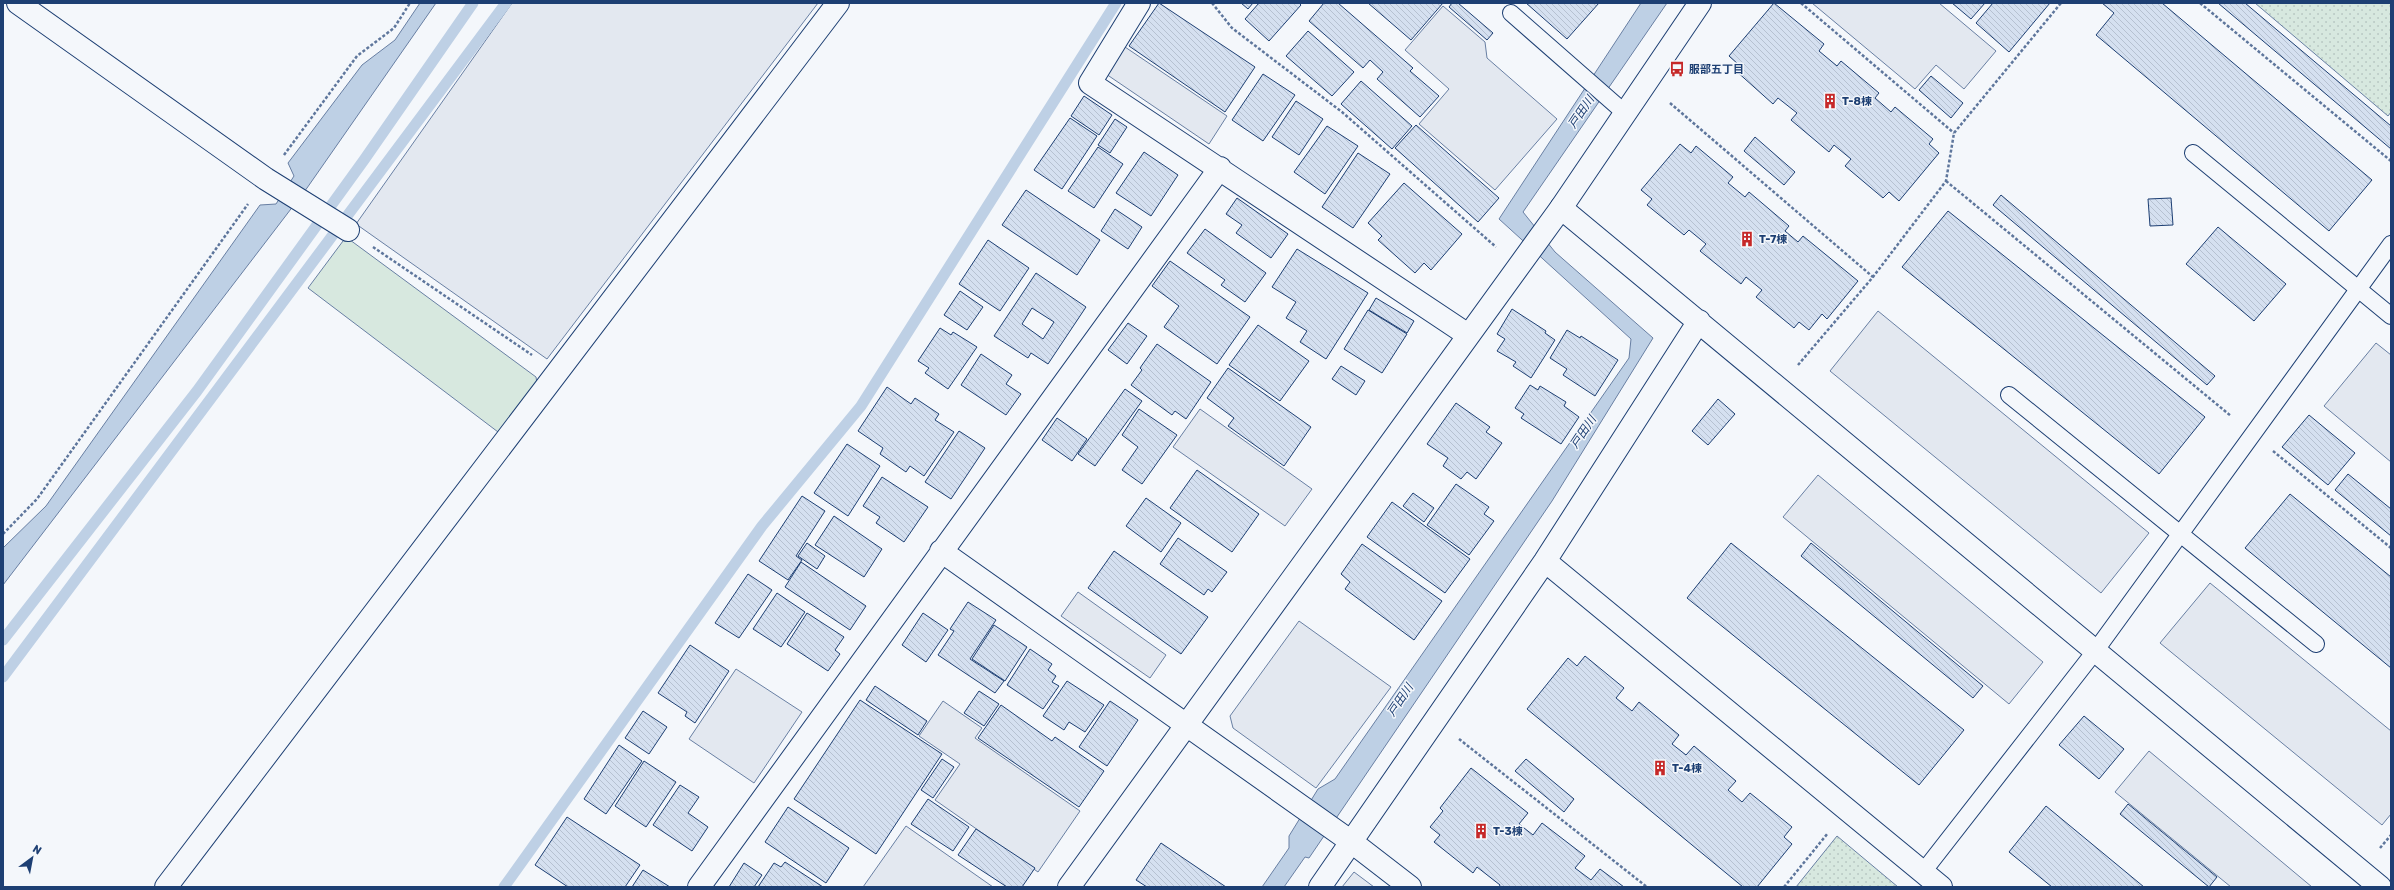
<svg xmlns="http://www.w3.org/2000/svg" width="2394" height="890" font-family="Rubik,'Noto Sans JP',sans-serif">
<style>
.grass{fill:#d7e8df;stroke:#687fa3}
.park{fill:url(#park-dots);stroke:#687fa3}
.parking{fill:#e3e8f0;stroke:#687fa3}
.water{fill:#bed0e5;stroke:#687fa3}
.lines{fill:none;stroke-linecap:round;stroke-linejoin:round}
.stream{stroke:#bed0e5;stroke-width:11}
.building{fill:url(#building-back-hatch);stroke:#1d3f73;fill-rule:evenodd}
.service-casing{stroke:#1d3f73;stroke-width:18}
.minor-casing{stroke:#1d3f73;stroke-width:24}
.tertiary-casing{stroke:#1d3f73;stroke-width:24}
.path{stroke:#5e769c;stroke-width:2.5;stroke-dasharray:3 2;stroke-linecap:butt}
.service{stroke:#f4f7fb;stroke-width:16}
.minor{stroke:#f4f7fb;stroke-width:22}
.tertiary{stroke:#f4f7fb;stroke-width:22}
.labels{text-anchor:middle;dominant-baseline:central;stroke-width:3;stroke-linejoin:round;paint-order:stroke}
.poi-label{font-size:11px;font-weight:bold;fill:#1d3f73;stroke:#f4f7fb;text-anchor:start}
.water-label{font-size:12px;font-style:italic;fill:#1d3f73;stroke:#f4f7fb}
</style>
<defs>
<pattern id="park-dots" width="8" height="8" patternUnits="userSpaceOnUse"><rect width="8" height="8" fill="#d7e8df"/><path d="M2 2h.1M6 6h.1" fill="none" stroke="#b8c8c3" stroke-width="1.8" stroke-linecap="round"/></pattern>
<pattern id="building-back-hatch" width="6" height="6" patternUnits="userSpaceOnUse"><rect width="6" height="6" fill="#d5e0f0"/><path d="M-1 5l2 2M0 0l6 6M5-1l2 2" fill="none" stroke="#b6c1d1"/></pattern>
</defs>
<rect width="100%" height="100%" fill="#f4f7fb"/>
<path class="grass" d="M346,237l190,140 2,12 -36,46 -194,-147z"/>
<path class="park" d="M2255,3h136v109l-3,4z
M1837,836l61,51h-102z"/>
<path class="parking" d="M512,3h306l-271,356 -191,-135z
M1812,3h127l57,48 -32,38 -28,-24 -21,24z
M1443,6l42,36 2,16 70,61 -62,71 -76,-66 30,-35 -44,-39z
M1125,47l102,69 -18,28 -103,-70z
M1878,311l271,222 -48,60 -271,-222z
M2376,343l15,12v107l-67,-56z
M1200,409l112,80 -27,37 -112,-79z
M1818,475l225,187 -34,42 -226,-187z
M2210,583l181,148v83l-9,11 -222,-182z
M1078,592l88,63 -16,23 -89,-62z
M1299,621l92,66 -75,101 -83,-60 -3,-12z
M736,669l66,43 -48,71 -65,-44z
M943,701l39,27 -7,10 105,73 -42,61 -103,-72 25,-36 -41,-28z
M2149,751l163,136h-81l-116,-95z
M906,826l87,61h-130z
M1354,872l20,15h-32z"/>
<path class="water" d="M420,3h16l-129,185 -304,397v-37l43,-42 214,-301 16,-1 18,-28 -6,-13 74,-98 33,-25z
M1641,3h26l-144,209 32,40 98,86 -101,163 -243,357 -4,-1 -21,30h-22l27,-39v-12l29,-47 17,-10 294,-421 2,-19 -132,-120z"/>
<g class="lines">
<path class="stream" d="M3,640l194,-249 167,-231 109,-157
M3,677l503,-674
M504,887l258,-361 99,-120 255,-403"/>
</g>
<path class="building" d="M1159,3l96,64 -30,45 -96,-66z
M1241,3h12l-5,6z
M1259,3h40l2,2 -32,36 -24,-22z
M1324,3h14l75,65 -3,3 29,25 -19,21 -43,-38 6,-7 -13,-12 -7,8 -54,-47z
M1368,3h75l-32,37z
M1452,3h6l35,30 -6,7 -38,-33z
M1526,3h73l-32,36z
M1774,3l50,41 -5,7 18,15 4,-5 38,32 -4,5 16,14 4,-5 38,32 -4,5 10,9 -40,48 -10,-9 -6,6 -38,-32 6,-7 -17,-14 -5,7 -38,-32 6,-7 -19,-15 -5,6 -38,-34 4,-5 -10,-9z
M1952,3h33l-14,16z
M1993,3h57l-41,49 -33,-29z
M2102,3h60l210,177 -43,51 -233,-196 18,-22z
M2218,3h27l146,123v23z
M1308,31l46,41 -22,24 -46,-40z
M1263,74l32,21 -32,46 -31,-21z
M1931,76l32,27 -12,15 -32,-28z
M1361,81l51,45 -20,23 -51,-45z
M1084,96l28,19 -13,20 -28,-19z
M1296,101l27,18 -24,36 -27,-18z
M1070,118l27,18 -35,53 -28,-19z
M1115,119l12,8 -17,26 -12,-8z
M1416,125l83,73 -21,24 -83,-74z
M1327,126l31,20 -33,48 -31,-22z
M1755,137l40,35 -11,13 -40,-34z
M1680,144l11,9 5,-7 37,31 -5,6 17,14 4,-5 40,34 -4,5 13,11 5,-6 55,45 -31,38 -5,-5 -13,16 -10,-8 -5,6 -38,-31 6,-7 -16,-13 -5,7 -41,-33 6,-7 -17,-14 -5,5 -37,-30 5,-6 -11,-9z
M1098,147l25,17 -29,44 -26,-17z
M1144,152l34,23 -27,41 -35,-23z
M1358,153l32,21 -37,54 -31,-21z
M1404,183l58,51 -31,36 -7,-7 -9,10 -37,-33 4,-4 -14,-13z
M1026,190l74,50 -23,35 -75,-50z
M2001,195l214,181 -8,9 -214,-180z
M1237,198l51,36 -17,24 -35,-25 6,-8 -16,-11z
M2171,198l2,27 -23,1 -2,-27z
M1115,209l27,18 -14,22 -27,-18z
M1948,211l257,206 -46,57 -257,-207z
M2218,227l68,57 -32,37 -68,-57z
M1205,229l61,44 -21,29 -24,-17 4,-5 -38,-27z
M988,240l41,28 -29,43 -41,-27z
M1297,249l71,44 -42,66 -26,-17 7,-11 -21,-13 10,-16 -24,-15z
M1170,261l80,56 -33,47 -53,-37 15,-21 -27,-20z
M1036,273l50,34 -38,57 -17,-11 -3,5 -34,-22zM1032,308l22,14 -11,17 -21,-15z
M960,291l23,16 -16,23 -23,-15z
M1376,298l38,23 -7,12 -38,-23z
M1512,309l34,22 -1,2 10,7 -24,38 -18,-12 3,-4 -19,-11 8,-12 -8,-5z
M1368,310l39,24 -25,39 -38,-24z
M1128,323l19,13 -20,28 -19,-14z
M1258,325l51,36 -29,40 -51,-36z
M940,328l11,7 2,-3 24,15 -29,42 -23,-16 4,-5 -11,-7z
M1567,330l13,8 1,-2 37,24 -23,36 -32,-21 4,-6 -17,-11z
M1157,344l54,38 -25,37 -11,-8 -3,4 -41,-30 11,-15 -2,-2z
M981,354l31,21 -6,9 15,10 -15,21 -45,-30z
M1341,366l24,15 -9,14 -24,-16z
M1228,368l83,59 -27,39 -56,-40 6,-8 -27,-20z
M1530,385l8,5 2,-4 26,16 -2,4 15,11 -18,27 -40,-26 3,-4 -9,-6z
M887,387l24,17 4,-6 24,16 -4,6 19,12 -30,44 -14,-10 -4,6 -26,-18 3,-6 -25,-17z
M1125,389l17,12 -47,65 -17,-12z
M1718,399l17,15 -27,31 -16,-14z
M1456,403l34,24 -4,5 16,11 -26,36 -9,-7 -6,7 -18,-13 5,-8 -21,-14z
M1139,409l38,26 -35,49 -20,-14 16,-23 -16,-12z
M2309,415l46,38 -27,32 -46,-38z
M1057,418l30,21 -15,22 -30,-21z
M959,431l26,17 -34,51 -26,-17z
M847,444l33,22 -32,50 -34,-23z
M1197,470l62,44 -27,38 -62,-44z
M2348,474l43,35v27l-56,-46z
M882,477l46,30 -24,35 -28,-19 4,-6 -17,-11z
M1456,484l33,23 -5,7 10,7 -25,34 -42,-30z
M1413,493l21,15 -10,14 -21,-16z
M2290,494l101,83v91l-146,-120z
M802,496l23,15 -29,45 6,4 -14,20 -29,-19z
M1146,498l35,25 -20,29 -35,-26z
M1392,502l78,57 -25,34 -78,-56z
M834,516l48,33 -18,28 -49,-32z
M1178,538l49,34 -15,20 -4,-3 -4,6 -44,-31z
M807,543l18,13 -8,13 -19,-13z
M1731,543l233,187 -45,55 -232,-187z
M1811,543l172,143 -10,12 -172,-142z
M1362,544l80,57 -28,39 -69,-51 5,-7 -9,-8z
M1114,551l94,66 -27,37 -93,-66z
M801,562l65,44 -16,24 -65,-43z
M748,574l24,16 -33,48 -24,-15z
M777,593l28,19 -24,35 -28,-18z
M968,602l28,18 -26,39 34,22 -9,12 -57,-38 16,-24 -4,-2z
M807,613l37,24 -9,13 5,4 -12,17 -41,-27z
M923,613l25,17 -22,32 -24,-17z
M994,625l33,22 -22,34 -33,-22z
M690,645l39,26 -34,52 -10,-7 2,-4 -29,-19z
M1030,649l22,15 -4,6 8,6 -4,6 7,4 -16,23 -36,-24z
M1585,656l39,32 -8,10 16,13 7,-9 40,33 -7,9 14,11 8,-9 42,35 -8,9 14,12 8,-9 42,34 -8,10 8,7 -35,43h-14l-216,-178 41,-51 9,8z
M1067,681l37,24 -19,27 -16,-10 -5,8 -21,-14z
M875,686l52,35 -9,14 -52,-35z
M979,691l20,13 -15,22 -20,-13z
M860,700l82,54 -66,100 -82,-55z
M1110,701l28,19 -31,46 -28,-19z
M1001,705l51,36 3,-4 49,34 -25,36 -101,-69z
M643,711l24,16 -18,27 -24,-16z
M2084,716l40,33 -25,30 -40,-34z
M619,745l23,16 -36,53 -22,-15z
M942,759l12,8 -21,31 -12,-8z
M1526,759l48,40 -10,13 -49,-41z
M644,761l32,21 -30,45 -31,-21z
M1471,768l57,45 -9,11 14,11 9,-12 43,33 -10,12 16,12 9,-11 24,18h-125l1,-2 -23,-18 -4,6 -39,-31 6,-7 -10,-8 13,-16 -3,-3z
M680,785l19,12 -11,16 20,14 -16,24 -39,-26z
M928,799l41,28 -16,24 -42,-27z
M2128,804l89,73 -8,10 -89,-73z
M2046,806l98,81h-92l-43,-35z
M788,807l61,41 -23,35 -61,-41z
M567,817l73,48 -15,22h-57l-33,-22z
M976,829l59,39 -13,19h-15l-49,-32z
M1161,843l65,44h-79l-11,-7z
M785,862l38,25h-65l16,-24 7,4z
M744,863l18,12 -8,12h-25z
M643,870l27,17h-38z"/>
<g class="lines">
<g class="service-casing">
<path id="service" d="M1511,13l114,100
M2193,153l198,163
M2009,395l307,249
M1923,872l173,-222 295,-406"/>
</g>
<g class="minor-casing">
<path id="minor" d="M18,3l248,176 82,51
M1139,3l-49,80 378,252
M1561,208l819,679
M941,551l412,292 57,44
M1545,561l396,326
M166,887l672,-884
M699,887l521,-719
M1320,887l225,-326 154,-240"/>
</g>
<g class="tertiary-casing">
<path id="tertiary" d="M1069,887l492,-679 139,-205"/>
</g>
<path class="path" d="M1212,3l20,25 110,84 154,135
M1801,3l153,130
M2200,3l191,158
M1670,103l203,174
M284,155l73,-99 37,-28 16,-25
M1946,181l285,235
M373,247l159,108
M1798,365l75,-88 73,-96 8,-48 107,-130
M2273,451l118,97
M3,534l34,-35 211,-295
M1459,739l188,148
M2380,848l11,-13
M1784,887l44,-54"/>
<use href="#service" class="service"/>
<use href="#minor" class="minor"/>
<use href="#tertiary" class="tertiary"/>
</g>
<defs>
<g id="bus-bare" transform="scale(1.2)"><path d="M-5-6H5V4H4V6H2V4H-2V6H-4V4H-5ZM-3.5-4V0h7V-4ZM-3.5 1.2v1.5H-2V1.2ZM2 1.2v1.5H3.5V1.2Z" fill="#c62828" stroke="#f4f7fb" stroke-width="2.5" paint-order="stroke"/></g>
<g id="building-bare" transform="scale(1.2)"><path d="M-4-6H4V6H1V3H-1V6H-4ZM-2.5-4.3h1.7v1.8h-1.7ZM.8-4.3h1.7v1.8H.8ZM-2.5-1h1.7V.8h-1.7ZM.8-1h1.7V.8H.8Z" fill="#c62828" stroke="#f4f7fb" stroke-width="2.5" paint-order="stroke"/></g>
</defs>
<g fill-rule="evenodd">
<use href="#bus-bare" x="1677" y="69"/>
<use href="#building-bare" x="1830" y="101"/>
<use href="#building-bare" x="1747" y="239"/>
<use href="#building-bare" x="1660" y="768"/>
<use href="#building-bare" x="1481" y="831"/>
</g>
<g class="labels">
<g class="poi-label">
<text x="1689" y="69">服部五丁目</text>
<text x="1842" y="101">T-8棟</text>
<text x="1759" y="239">T-7棟</text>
<text x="1672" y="768">T-4棟</text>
<text x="1493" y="831">T-3棟</text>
</g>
<g class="water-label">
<text transform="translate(1581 112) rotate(-56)">戸田川</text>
<text transform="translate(1583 432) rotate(-56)">戸田川</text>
<text transform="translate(1400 700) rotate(-56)">戸田川</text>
</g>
</g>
<rect width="2394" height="890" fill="none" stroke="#1d3f73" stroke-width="8"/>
<g transform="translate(32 858) rotate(32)" stroke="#f4f7fb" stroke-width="3" paint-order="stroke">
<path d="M0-3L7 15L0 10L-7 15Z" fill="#1d3f73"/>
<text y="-6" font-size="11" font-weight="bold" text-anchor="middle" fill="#1d3f73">N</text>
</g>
</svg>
